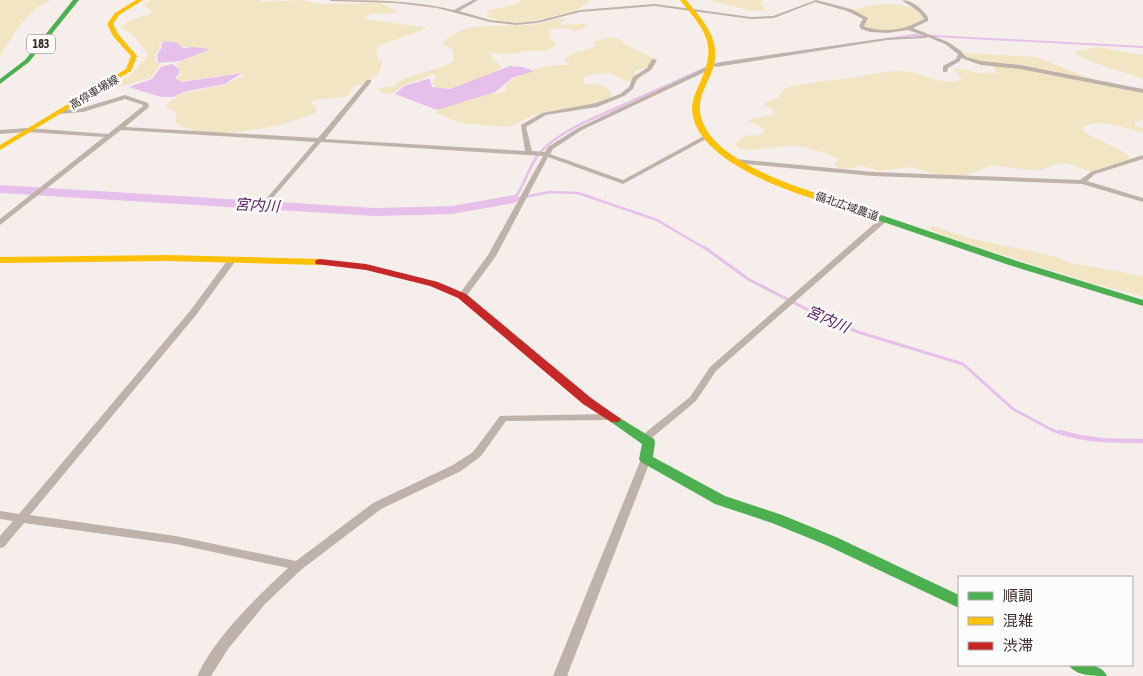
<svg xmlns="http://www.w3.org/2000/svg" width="1143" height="676" font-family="'Asap Condensed','Noto Sans JP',sans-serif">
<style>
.green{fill:#f2e5c3}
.water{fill:#e6c0ea}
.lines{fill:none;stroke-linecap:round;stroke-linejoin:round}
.stream-far3{stroke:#e6c0ea;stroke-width:2}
.stream-far2{stroke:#e6c0ea;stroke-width:2.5}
.stream-far1{stroke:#e6c0ea;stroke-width:3}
.stream{stroke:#e6c0ea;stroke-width:4.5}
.river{fill:#e6c0ea;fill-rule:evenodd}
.street{fill:#bfb2aa;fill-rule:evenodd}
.fast{fill:#4caf50;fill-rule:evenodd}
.slow{fill:#ffc107;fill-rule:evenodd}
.jam{fill:#c62828;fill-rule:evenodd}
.labels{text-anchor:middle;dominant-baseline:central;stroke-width:5;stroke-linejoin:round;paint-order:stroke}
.far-street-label{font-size:11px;fill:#392927;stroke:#fcfcfc}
.shield{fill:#fcfcfc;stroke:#746867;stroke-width:1}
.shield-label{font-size:12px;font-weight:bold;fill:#392927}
.water-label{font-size:15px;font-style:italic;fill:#551961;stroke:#fcfcfc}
</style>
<rect width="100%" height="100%" fill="#f6eeeb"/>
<path class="green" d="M0,0h52c-26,9 -37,34 -52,56z
M151,0h111l-3,2 42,-2 19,4 53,-1h8l16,8c-10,7 -19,-3 -32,6l1,2 56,8 4,2 -46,16 -4,3 2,11 4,3c-2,16 -15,21 -30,25l-3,8 -4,2 -31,3 -3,3 6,5 -2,5c-34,14 -109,32 -140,9l2,-9 -10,-5v-4l13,-10 44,-9 20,-10c-6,-5 -52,7 -65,6l-3,-3 5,-4 -5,-10 35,-16c-8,-1 -17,0 -25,-1 -11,-2 -15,-10 -27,-3l1,3 -5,8 2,8 3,2 -7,10 -5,4 -38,10 23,-16 16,-19 -17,-20 -11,-6 7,-7 22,-7 2,-2 -8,-7z
M519,0h72l-15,11 -48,11h-22l-21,-5 5,-3 -5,-3 33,-7 2,-2z
M709,0h54l-3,3 5,6 -2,2h-10z
M871,5c17,-1 40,-3 53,11l-2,6c-15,5 -45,16 -59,3l4,-6 -15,-9z
M559,18l7,2 -6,3 2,2 22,-1 3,3 -16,5 1,-3 -2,-1 -20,1 1,5 -2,4 8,6 -11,7h-22l-12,3 -20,-1 -2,1 11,13c-12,7 -59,33 -69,16l4,-7 -2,-2 -32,12 -8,7 -11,1 -6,-5 17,-3 5,-5 12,-5 28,-8 15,-7 -1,-11 -11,-7c24,-24 56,-15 87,-18 10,0 20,-5 30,-7z
M610,37l12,3 2,4 32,15 -1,6 -20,6 -1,2 6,7c-12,7 -20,-5 -32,-7 -7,-1 -17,2 -25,4l1,6c12,3 26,-1 28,15l-20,7 -56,9 -28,13 -48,-4 -25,-10c9,-12 38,-17 52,-19 7,-2 13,1 19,-3l1,-7c16,-14 40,-20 60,-19l2,-1 -5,-3c8,-10 18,-10 29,-13l3,-3 -3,-3z
M1098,47l45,8v24c-24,-10 -48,-13 -70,-27z
M965,53l71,4 71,28 36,8v26l-9,4 4,4 5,1v4c-20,-3 -40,-15 -60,-5v4c14,10 32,14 46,25v4l-38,12 -22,-8 -10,-1 -18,7h-12l-37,-5 -25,10h-15l-22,-2 -18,-6 -33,4 -20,-6 -8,4 -12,-1 -5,-4 5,-4 -2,-2c-14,-5 -29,-12 -44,-12 -20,-1 -33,6 -54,3l-4,-5 10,-8 16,-1 4,-6 -18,-9 26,-5v-5l-10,-6 16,-7c2,-5 5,-8 10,-10 20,-5 40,-6 61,-9 18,-2 34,-8 53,-7 19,1 39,17 59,8l-8,-9 2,-2 23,5h19l-6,-7 -29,-10z
M932,226l37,12 84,18 18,7 72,13v20l-49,-12 -144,-46 -22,-9z"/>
<path class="water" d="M166,41l11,2 6,5 11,-1 16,2 -29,12 -23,2 -1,-8 5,-8 -1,-3z
M172,64l7,5v5l-4,4 7,4 60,-9 -17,11 -38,7 -14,6h-12l-32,-10 23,-8 9,-12z
M510,66l13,1 11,4 -22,7 -17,14 -58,18 -42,-16 9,-8 24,-7h2l2,8 18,2z"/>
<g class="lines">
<path class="stream-far3" d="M721,63l193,-28 229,12
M616,108l94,-42"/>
<path class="stream-far2" d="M514,199l36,-7 28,1 79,27 49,29
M514,199c11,-14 14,-31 24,-44 16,-21 57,-38 81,-48"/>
<path class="stream-far1" d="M704,247l44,32 72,37 38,16 105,32 50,45 39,21 12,4"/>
<path class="stream" d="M1060,432c27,9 54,9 83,9"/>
<path class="river" d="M0,185l375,23 77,-2 62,-11 7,4 -7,4 -62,11 -77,2 -375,-23z"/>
<path class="street" d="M329,0c42,0 84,0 125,10l19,-10h5l-19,11 31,9 26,3 21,-2 43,-11 75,-6 96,13 22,-1 43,-16 35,9 17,9 -4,8 1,1c20,6 40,3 59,-8 -4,-9 -15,-13 -22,-19 10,0 20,9 26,17v4l-15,7 35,14 13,9 5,6 15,4 39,4 123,24v4l-123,-24 -39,-4 -20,-7 -1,3 -12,7 -1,4h-4v-6l13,-7 2,-5 -13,-10 -17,-7 -2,1 -39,2 -171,27 -3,-2 3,-2 171,-25 38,-2 -17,-6 -21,3 -17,-1 -9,-3 -2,-3 4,-7 -16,-8 -32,-9 -41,16 -23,1 -96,-13 -75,6 -43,11 -21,2 -26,-3 -53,-14 -41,-5 -65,-2z
M652,59l5,1 -6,10 -14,9 -4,10 -9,7 -27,11 -51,8 -20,12 6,24 13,1 3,-5 30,-19 131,-62 3,2 -1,1 -129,61 -29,19 -3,5 73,26 81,-44h4v2l-85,46 -75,-27 -52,99 -31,42h-3l-4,-2 30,-41 55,-99 -222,-14 -51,59 -2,1 -3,-2 1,-1 49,-57 -194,-12 -121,95v-6l104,-82 -77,-5 -27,2v-4l27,-2 81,6 35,-28v-1l-18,-6 -42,13 -24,2 -2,-1v-2l25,-3 43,-13 23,8 1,4 -24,20 193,11 49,-58h4v2l-46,57 200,12 -4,-26 21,-12 54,-10 24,-9 9,-7 4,-10 14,-9z
M1143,155v4l-48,15 -8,7 56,17v4l-61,-18 -209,-8 -137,-13 -3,-2 3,-2 137,13 207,8 11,-8z
M882,217h3l4,2 -173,152 -20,30 -48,40h-8l-1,-2 1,-2 50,-40 20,-30z
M230,257h6l1,2 -41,56 -166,200 146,21 120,25 77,-58 80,-38 20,-13 27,-36 111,-2 3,1 2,2 -2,2 -3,1 -105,1 -25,35 -20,15 -80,38 -79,60 -37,35 -37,45 -17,27h-14c19,-40 59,-78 91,-108l-112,-24 -152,-21 -20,24 -4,1v-12l13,-15 -13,-2v-8l19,3 171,-203z
M646,455l4,1 1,3 -84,217h-14l88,-217 1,-3z"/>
<path class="fast" d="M73,0h6l-50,62 -29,22v-5l25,-19z
M825,196l192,65 126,39v6l-134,-41 -187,-64v-4z
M615,415l39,24 1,3 -2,15 72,39 57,19 54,22 123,58v13l-133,-63 -54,-22 -57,-19 -74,-42 -2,-3 3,-15 -31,-22 -2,-3 2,-3z
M1069,665c13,0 32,-3 38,11 -13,0 -32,0 -38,-11z"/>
<path class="slow" d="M136,0h7l-24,15 -6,9 5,10 19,22 -6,15 -131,79v-5l126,-76 5,-13 -18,-20 -6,-12 8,-11z
M680,0h6c18,22 37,41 26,71 -4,11 -11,21 -12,32 -6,52 91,82 128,94v4l-3,1c-40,-11 -134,-44 -133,-95 1,-10 6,-20 10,-29 16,-37 0,-50 -22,-78z
M167,255l153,4 5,3 -5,3 -153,-4 -167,2v-6z"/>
<path class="jam" d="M320,259l46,5 72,18 28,12 125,104 30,21 -2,3h-8l-28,-18 -125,-106 -28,-12 -64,-16 -50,-6 -1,-2 1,-2z"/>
</g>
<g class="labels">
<g class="far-street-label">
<text transform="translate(94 92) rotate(-31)">高停車場線</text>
<text transform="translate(847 206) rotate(19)">備北広域農道</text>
</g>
<rect class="shield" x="27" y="34.5" width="28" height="19" rx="4"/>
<g class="shield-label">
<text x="41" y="44">183</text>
</g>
<g class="water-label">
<text transform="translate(257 205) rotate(3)">宮内川</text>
<text transform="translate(828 319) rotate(24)">宮内川</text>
</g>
</g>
<rect x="958" y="576" width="175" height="90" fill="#fcfcfc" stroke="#aea8a7"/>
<rect x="968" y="592" width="25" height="8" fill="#4caf50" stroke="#aea8a7"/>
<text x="1003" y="601" font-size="15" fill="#392927">順調</text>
<rect x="968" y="617" width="25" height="8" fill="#ffc107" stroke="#aea8a7"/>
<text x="1003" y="626" font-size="15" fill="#392927">混雑</text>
<rect x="968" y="642" width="25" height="8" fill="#c62828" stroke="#aea8a7"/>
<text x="1003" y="651" font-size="15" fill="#392927">渋滞</text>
</svg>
